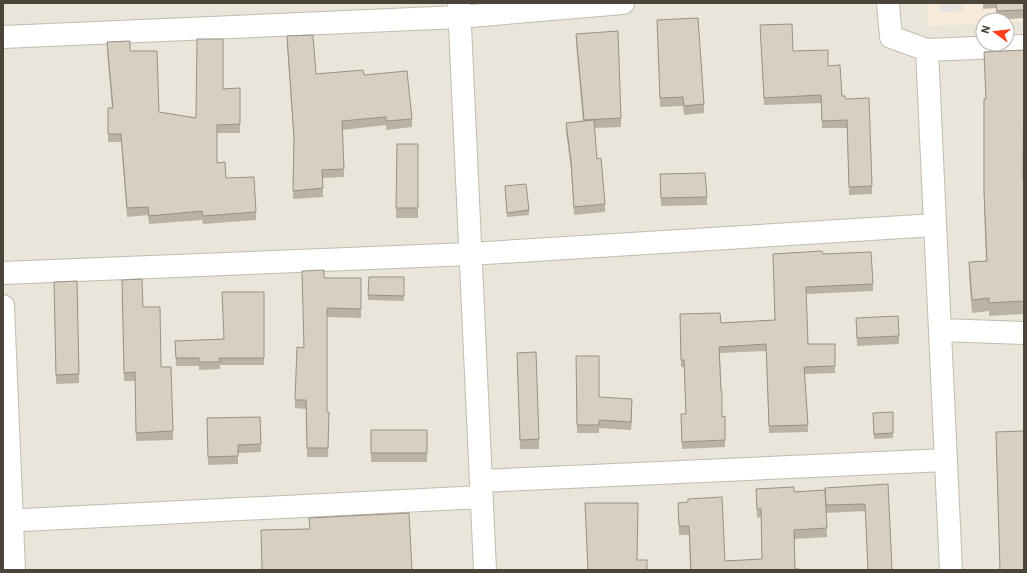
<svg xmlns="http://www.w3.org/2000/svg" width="1027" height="573" font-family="'IBM Plex Sans',sans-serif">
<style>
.residential{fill:#eae5da;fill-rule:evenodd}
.commercial{fill:#f7ead8}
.parking{fill:#e5e3e0}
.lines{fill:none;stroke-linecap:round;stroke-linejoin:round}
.minor-casing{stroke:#c2bbae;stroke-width:24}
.minor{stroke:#fff;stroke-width:22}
.wall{fill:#bab2a6}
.shaded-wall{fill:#979187}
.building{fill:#d8cfc1;stroke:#979187}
</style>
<rect width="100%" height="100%" fill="#f6f3ec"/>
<path class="residential" d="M3,3h1021v567h-1021zM983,20h24v24h-24z"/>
<path class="commercial" d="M927,3h97v19l-17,1v-3h-24v4l-55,2z"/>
<path class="parking" d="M939,3h23l1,8 -23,1z"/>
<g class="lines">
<g class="minor-casing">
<path id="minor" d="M888,3l3,34 36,13 97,-4
M459,4l26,566
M3,37l456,-20 164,-14
M927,50l24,520
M3,273l467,-19 465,-29
M3,306l11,264
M941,330l83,3
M481,481l465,-21
M3,521l479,-24"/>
</g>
<use href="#minor" class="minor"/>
</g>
<path class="wall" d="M983,3h41v15l-27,2 -1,-12 -13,1z
M657,20l47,84v9l-20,2 -1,-9 -23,1z
M760,25l33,26 35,15 14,30 4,3 26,87v8l-23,1 -2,-67h-25l-1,-25 -57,2z
M576,34l45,84v9l-27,1 3,31 8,45v8l-31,3 -3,-46 -5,-37v-9l17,-1 -7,-79z
M287,36l29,38 48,1 48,44v8l-26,3v-5l-44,5 2,47 -21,1v19l-30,2 1,-55 -7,-99z
M107,42l23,9 29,61 37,6 27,-29 17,-1v45h-23v30l9,15 30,34v8l-53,4 -1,-4 -53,4 -1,-9 -21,2 -6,-75h-13v-34h4l-5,-57z
M1024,50l-1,130h1v134l-35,2v-5l-17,2 -3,-38v-13l17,-1 -2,-56v-106h2l-2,-47z
M397,144h21v74h-22z
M660,174l47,23v8l-46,1z
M505,186l24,24v5l-22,2z
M823,254l50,30v7l-67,3 2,50h27v29l-30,1 3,58 -39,1 -3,-82 -46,2 2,64 3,-1v31l-43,2 -1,-28 5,-7 -2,-47h-3l-1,-53 41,9 54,-3z
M369,277h35v24l-36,-1z
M324,278h37v40l-34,-1v95l2,9 -1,36h-21l-1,-48 -11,-1v-8l9,-53z
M122,280l21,27 18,60 12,64v9l-37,1 -1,-60h-11z
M77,281l2,102 -23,1 -2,-93z
M264,292v73h-44v4l-21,1v-4h-23l-1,-25 48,-2z
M856,318l43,18v8l-42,2z
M517,353l22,86v10h-19z
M576,356l23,41 33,11 -1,22 -32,-2v5h-22z
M893,412v26l-19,1 -1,-26z
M260,417l1,35 -23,1v11l-30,1 -1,-47z
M371,430h56v32h-56z
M996,432l28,138h-24z
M888,484l4,86h-24l-3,-59 -39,2 1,24 -32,2v30l4,1h-109l-1,-35h-10l-1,-32 47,58 37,-2 -1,-42 -4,1 -1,-29 38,3 31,-2z
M585,503l52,57 10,10h-59z"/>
<path class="shaded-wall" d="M632,399v9l-1,22v-8z"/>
<path class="building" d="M996,3h28v7l-27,1z
M698,18l6,86 -20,2 -1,-9 -23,1 -3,-78z
M792,24l1,27 35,-1v16l12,-1 2,31h3l1,3 23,-1 3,88 -23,1 -2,-67 -25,1 -1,-26 -57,3 -4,-73z
M618,31l3,87 -37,2 -8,-86z
M313,35l3,39 47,-4 1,5 43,-4 5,48 -26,2v-4l-44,4 2,48 -22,1 1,18 -30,3 1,-54 -7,-101z
M197,39h26v50l17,-1v36l-23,1v38l8,-1 1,16 28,-1 2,35 -53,4 -1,-5 -53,5 -1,-9 -21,1 -6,-74h-13v-26h5l-6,-66 23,-1v10h27l2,61 37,6z
M1024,50l-1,130h1v121l-35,2v-5l-17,2 -3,-38 18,-1 -3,-69v-93h2l-2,-47z
M594,120l3,39 4,-1 4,46 -31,3 -3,-46 -5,-38z
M397,144h21v64h-22z
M705,173l2,24 -46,1 -1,-24z
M526,184l3,26 -22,3 -2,-27z
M822,251l1,3 48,-2 2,32 -67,3 2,57h27v22l-31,1 4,58 -39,1 -3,-82 -47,3 2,44h1v26l3,-1v24l-43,2 -1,-28h5l-2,-54h-3l-1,-46 40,-1 1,10 54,-3 -2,-66z
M324,270v8h37v31l-34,-1v104h2l-1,36h-21l-1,-48h-11l2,-53 7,1 -2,-77z
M369,277h35v19l-36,-1z
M142,279l1,28h17l1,60h10l2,64 -37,2 -1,-61 -11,1 -2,-93z
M77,281l2,93 -23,1 -2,-93z
M222,292h42v66h-45l1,4h-21v-4h-23l-1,-17 49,-2z
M898,316l1,20 -42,2 -1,-20z
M536,352l3,87 -19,1 -3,-87z
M576,356h23v41l33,2 -1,23 -32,-2v5h-22z
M893,412v21l-19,1 -1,-21z
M260,417l1,27 -23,1v11l-30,1 -1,-39z
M371,430h56v23h-56z
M1024,431v139h-24l-4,-138z
M888,484l4,86h-24l-3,-66 -39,1 -1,-17z
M794,487v5l31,-2 2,38 -33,2 1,39h4v1h-108l-2,-44h-10l-1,-23 10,-1v-3l34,-2 3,64 37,-2 -1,-50h-4l-1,-20z
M585,503h53l-1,57h10v10h-59z
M409,513l3,57h-150l-1,-40 49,-1 -1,-11z"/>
<rect width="1027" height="573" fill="none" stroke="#4b4439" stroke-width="8"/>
<g transform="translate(995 32) rotate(285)"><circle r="19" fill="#ffffff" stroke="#b7b4b0"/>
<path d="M0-3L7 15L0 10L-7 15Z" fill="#fc3f1d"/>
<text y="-6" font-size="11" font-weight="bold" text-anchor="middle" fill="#4b4439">N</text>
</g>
</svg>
